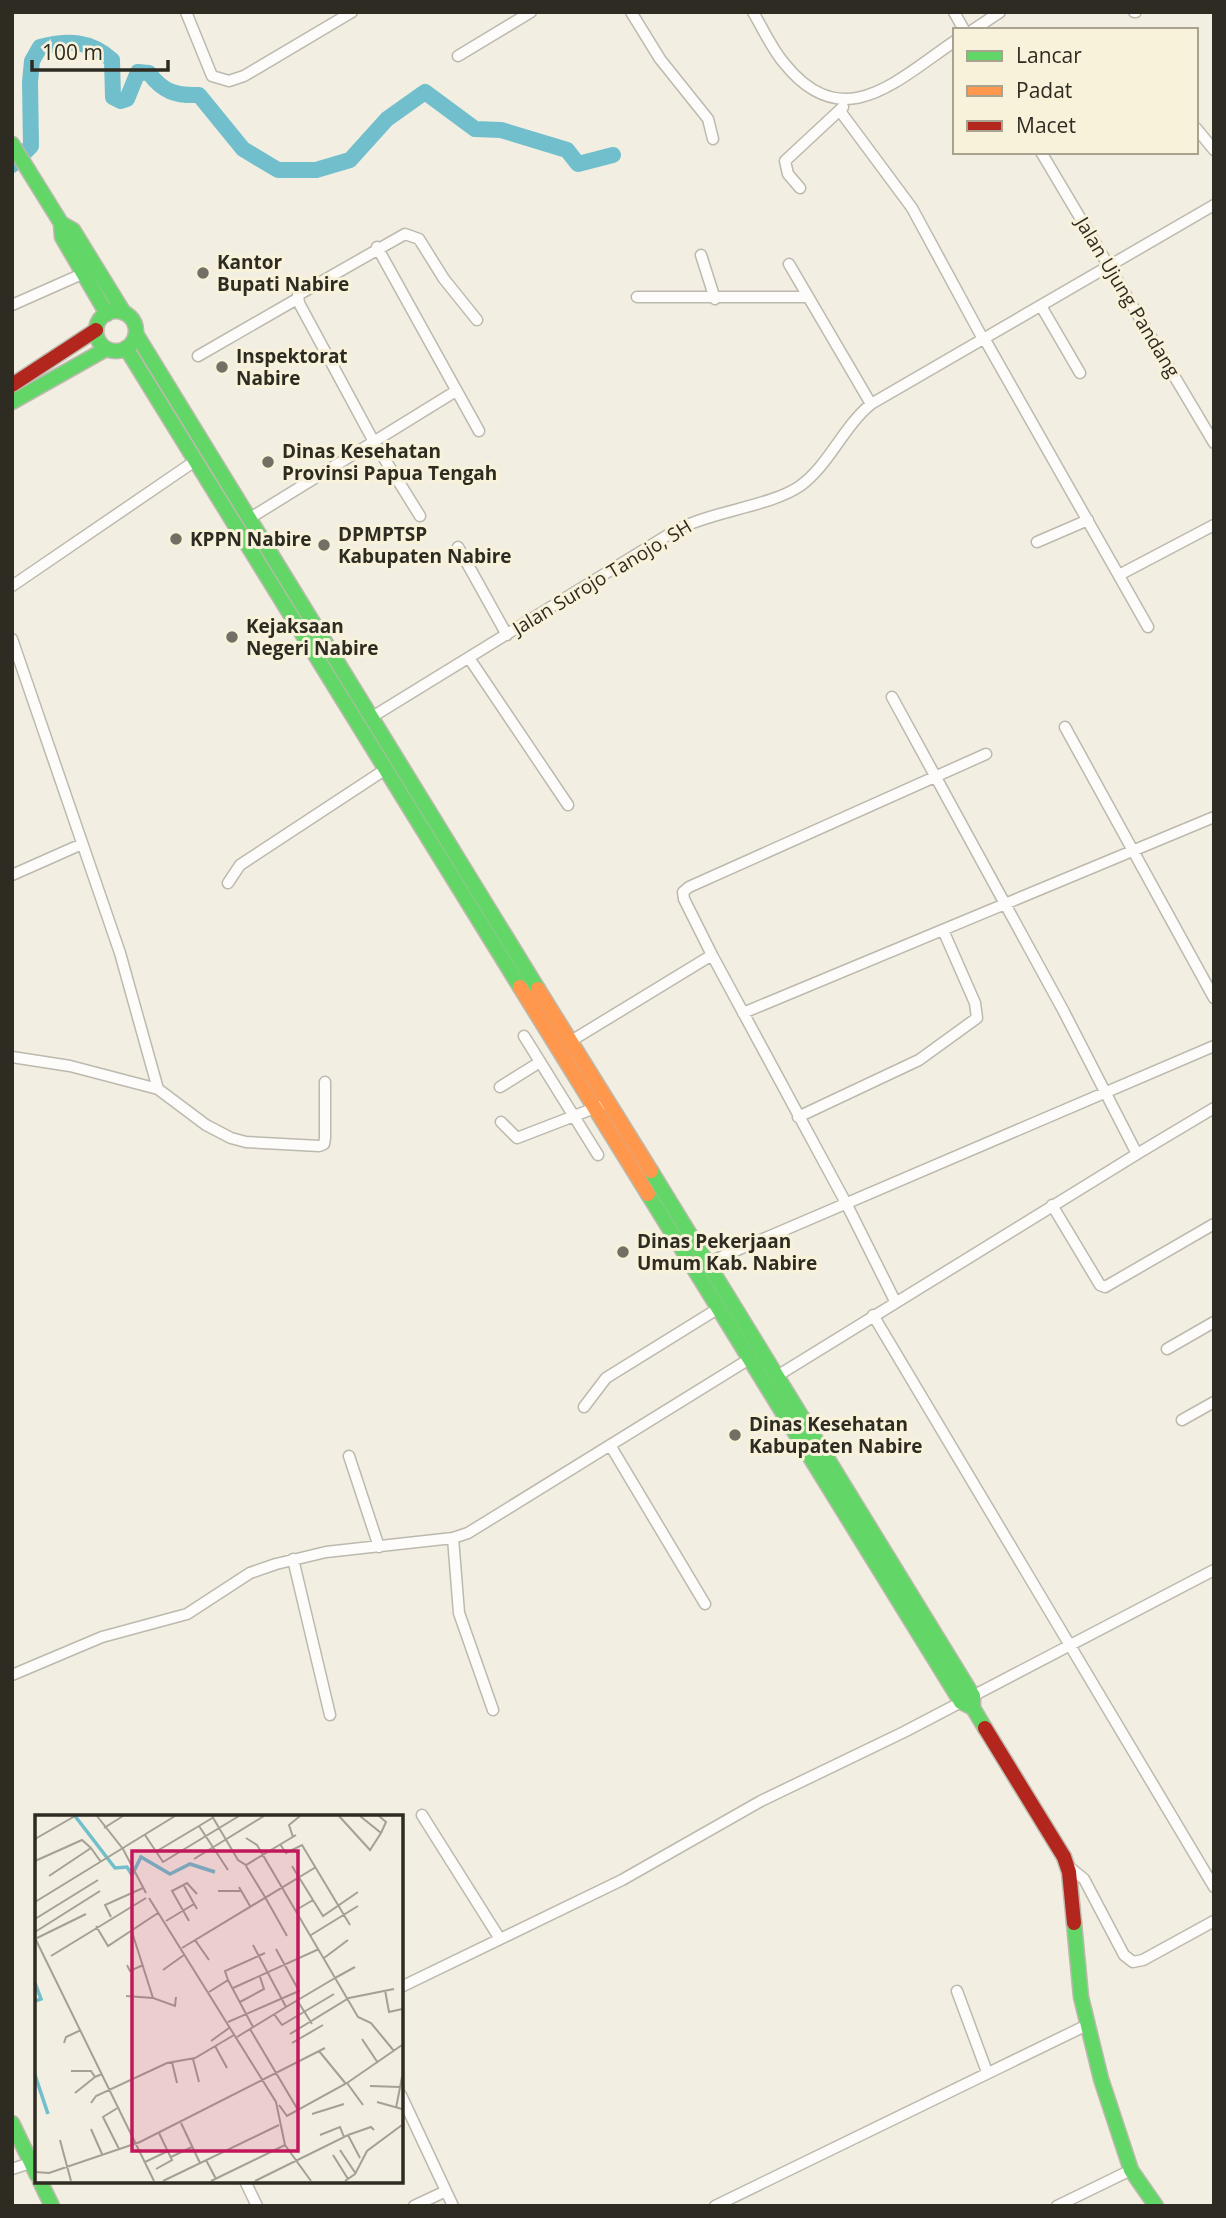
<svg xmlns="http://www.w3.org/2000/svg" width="1226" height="2218" font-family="'Open Sans',sans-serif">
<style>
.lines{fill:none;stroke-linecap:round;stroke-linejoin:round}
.river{stroke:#71becc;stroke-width:16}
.street-casing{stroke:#bcb9ae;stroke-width:13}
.fast-casing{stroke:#bcb9ae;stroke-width:17}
.slow-casing{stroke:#bcb9ae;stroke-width:17}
.jam-casing{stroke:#bcb9ae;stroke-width:17}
.street{stroke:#fdfcfa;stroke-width:10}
.fast{stroke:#63d668;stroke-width:14}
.slow{stroke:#ff974d;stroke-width:14}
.jam{stroke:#b3261e;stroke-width:14}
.poi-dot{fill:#736f65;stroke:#f9f2da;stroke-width:2.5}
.labels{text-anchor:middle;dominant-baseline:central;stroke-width:6;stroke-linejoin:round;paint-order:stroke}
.poi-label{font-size:19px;font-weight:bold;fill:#2e2b22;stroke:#f9f2da;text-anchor:start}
.street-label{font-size:19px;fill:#2e2b22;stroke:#f9f2da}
.inset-river{fill:none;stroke:#71becc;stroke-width:3.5}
.inset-road{fill:none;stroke:#a4a095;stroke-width:2}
.view{fill:#c2185b;fill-opacity:0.15;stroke:#c2185b;stroke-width:3.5}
.inset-edge{fill:none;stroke:#2e2b22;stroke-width:3.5}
</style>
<rect width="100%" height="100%" fill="#f2eee1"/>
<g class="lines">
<path class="river" d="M12,165l19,-19 -1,-64 2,-21 8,-14c28,-7 50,-7 72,13l1,37 8,4 6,-2 11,-27 11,1c14,19 27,23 50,22l44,54 35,21h38l34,-10 37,-41 38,-27 50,37 26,1 66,20 11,14 35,-9"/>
<g class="street-casing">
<path id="street" d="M186,12l26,64 17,5 15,-5 108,-64
M631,12l29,47 48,60 5,20
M753,12c10,17 19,37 31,51 59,74 113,17 171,-22
M954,12l10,18
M1134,12h2
M973,30l27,-18
M458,56l73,-44
M840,111l72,97 71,131
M1196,128l18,22
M1041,152l173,291
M800,188l-12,-14 -3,-13 58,-54
M377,247l102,184
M701,255l14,44
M789,264l82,140
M637,297h171
M12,305l70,-31
M1041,306l39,67
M984,338l164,289
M198,356l99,-57
M420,516l-46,-74 -75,-139 -1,-8 107,-61 14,5 25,40 33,41
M250,518l206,-127
M1037,542l51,-22
M458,547l49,88
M1119,575l95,-50
M12,586l183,-125
M12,639l108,314 38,136 48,36 25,13 15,4 73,4 5,-2 1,-6v-56
M469,658l99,147
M372,717l304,-187c37,-19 95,-24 124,-44 29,-21 43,-59 71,-82l343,-199
M1065,727l149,271
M12,875l70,-31
M228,883l12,-18 146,-96
M712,955l134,248 49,98
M743,1013l471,-196
M524,1036l74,119
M571,1041l141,-86 -28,-56 -1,-7 6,-5 297,-133
M12,1057l58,9 88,23
M500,1087l40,-25
M798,1117l121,-57 58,-42 -2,-15 -32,-73
M501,1122l16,16 83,-32
M1137,1154l77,-46
M1052,1205l48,80 5,2 109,-63
M707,1263l507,-217
M873,1315l341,572
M1167,1349l47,-27
M777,1376l360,-222 -74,-144 -171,-313
M584,1407l22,-29 113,-70
M1182,1420l32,-18
M610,1445l95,159
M349,1456l30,91
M453,1538l6,75 34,97
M293,1559l37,156
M12,1675l90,-38 85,-23 63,-41 26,-9 50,-12 127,-14 15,-5 283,-175
M422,1815l78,124
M1068,1866l16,13 40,76 9,7 10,-2 71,-39
M401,1987l221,-107 139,-79 143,-69 310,-162
M957,1991l30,81
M401,2095l52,111
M12,2169l21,-7
M245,2181l12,25
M414,2206l32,-15
M715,2206l372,-181
M1057,2206l74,-36"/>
</g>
<g class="fast-casing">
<path id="fast" d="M12,144l49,79 1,14 45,77
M61,223l12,7 51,83
M96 331a20 20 0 1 1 40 0a20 20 0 1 1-40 0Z
M136,334l402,655
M126,348l394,639
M12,402l94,-53
M651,1171l322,525v12
M648,1194l313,508 12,6 12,20
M1074,1923l7,74 20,82 30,91 25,36
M12,2123l25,52
M40,2181l12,25"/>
</g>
<g class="slow-casing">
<path id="slow" d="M520,987l128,207
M538,989l113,182"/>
</g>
<g class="jam-casing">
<path id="jam" d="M12,385l84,-55
M985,1728l79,129 5,15 5,51"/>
</g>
<use href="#street" class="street"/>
<use href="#fast" class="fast"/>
<use href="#slow" class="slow"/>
<use href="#jam" class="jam"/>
</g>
<g class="poi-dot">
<circle cx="203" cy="273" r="7"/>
<circle cx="222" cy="367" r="7"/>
<circle cx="268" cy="462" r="7"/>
<circle cx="176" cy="539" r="7"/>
<circle cx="324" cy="545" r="7"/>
<circle cx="232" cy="637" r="7"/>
<circle cx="623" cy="1252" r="7"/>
<circle cx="735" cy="1435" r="7"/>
</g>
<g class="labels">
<g class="poi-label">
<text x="217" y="262">Kantor<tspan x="217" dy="22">Bupati Nabire</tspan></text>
<text x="236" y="356">Inspektorat<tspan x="236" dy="22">Nabire</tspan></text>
<text x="282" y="451">Dinas Kesehatan<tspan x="282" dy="22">Provinsi Papua Tengah</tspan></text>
<text x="338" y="534">DPMPTSP<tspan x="338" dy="22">Kabupaten Nabire</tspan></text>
<text x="190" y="539">KPPN Nabire</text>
<text x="246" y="626">Kejaksaan<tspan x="246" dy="22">Negeri Nabire</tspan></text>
<text x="637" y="1241">Dinas Pekerjaan<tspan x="637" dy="22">Umum Kab. Nabire</tspan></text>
<text x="749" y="1424">Dinas Kesehatan<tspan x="749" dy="22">Kabupaten Nabire</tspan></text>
</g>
<g class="street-label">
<text transform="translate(1128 297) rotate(59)">Jalan Ujung Pandang</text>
<text transform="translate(602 577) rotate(-31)">Jalan Surojo Tanojo, SH</text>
</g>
</g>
<g transform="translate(35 1815)">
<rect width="368" height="368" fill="#f2eee1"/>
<path class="inset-river" d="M40,1l40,52 12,-1 5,8 9,-18 29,17 20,-10 25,8M0,168l6,16 -6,2M0,260l13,39"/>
<path class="inset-road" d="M62,1l26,33 23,44M177,1l26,44 8,5 50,-30M304,1l31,34 11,-17 -21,-17M344,1l7,6 -5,11M164,11l29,44M69,13l19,-12M110,20l18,27 76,-46M258,22l-4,-12 11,-9M211,23l11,7 101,172 13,6 23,28M0,24l40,-23M245,29l6,9 16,-8 48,80M122,36l57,-34M159,44l70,-43M0,46l47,-21 9,8M211,51l19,31M257,51l21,34M14,61l42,-28 10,14M148,69l14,25M204,72l11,19M183,76h23M230,82l22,39M114,83l127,204 9,43 26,36M0,87l140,-86M261,95l17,-10 10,16 35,-24M76,102l-6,-12 38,-17M0,104l63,-39M131,106l28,-17M154,106l-17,-30 15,-8 10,11M61,111l12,20 50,-33M0,117l65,-41M97,117l21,66 22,8 1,-9M276,120l47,-29M0,123l119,243M2,123l49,-24M160,125l14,20M147,133l134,-81M16,141l95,-58M289,143l24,-18M92,150l3,6 13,-6M128,155l21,-15M300,163l20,-11M193,165l25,47M198,173l86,-39M350,175l4,22 13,-3M174,177l19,-12 -3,-9 40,-18M91,181l27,2M262,185l15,24M205,187l24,-13 -4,-12M251,192l49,-29M239,199l8,11 52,-31M193,207l71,-31 -23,-42M215,214l48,81M255,219l59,-36 45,-9M202,222l49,-30 -33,-62M327,224l16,24M176,226l18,-13M29,228l2,-6 15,-7M257,228l31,-18M180,231l12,22M284,236l27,33M158,244l6,23M137,247l5,21M36,256h20l4,6 7,-3M312,268l16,22M335,271l30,1M40,278l20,-16M342,287l25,7M56,288l5,-7 71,-33 28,-5 39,-23M244,290l8,11 60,-33 55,-38M361,293l6,-31M277,299l32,-10M146,308l19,40M56,314l11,25M285,320l20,-8 4,10M313,320l23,-8 3,3M25,325l11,41M84,334l-16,-32 16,-10M305,335l16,24M298,340l15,24M136,342l21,-10M171,345l10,19M110,347l23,-11M121,354l16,-9 -13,-27M0,357l14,1 91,-31 185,-94M128,366l116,-56M176,366l74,-36M220,366l93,-46 12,23M310,366l10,-7 12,-23 35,-26"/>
<path class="view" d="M97,36h166v300h-166z"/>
<rect width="368" height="368" class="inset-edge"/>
</g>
<rect width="1226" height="2218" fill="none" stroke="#2e2b22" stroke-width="28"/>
<rect x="953" y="28" width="245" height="126" fill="#f9f2da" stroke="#a8a290" stroke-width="2"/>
<rect x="967" y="51" width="35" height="10" fill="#63d668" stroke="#a8a290" stroke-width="2"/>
<text x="1016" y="63" font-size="21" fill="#2e2b22">Lancar</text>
<rect x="967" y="86" width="35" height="10" fill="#ff974d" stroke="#a8a290" stroke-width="2"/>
<text x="1016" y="98" font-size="21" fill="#2e2b22">Padat</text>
<rect x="967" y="121" width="35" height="10" fill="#b3261e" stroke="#a8a290" stroke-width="2"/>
<text x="1016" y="133" font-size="21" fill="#2e2b22">Macet</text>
<path d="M32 60v10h136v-10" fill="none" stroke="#2e2b22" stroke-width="3.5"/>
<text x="42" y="60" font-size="21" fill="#2e2b22" stroke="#f9f2da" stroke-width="5" paint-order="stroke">100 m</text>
</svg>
